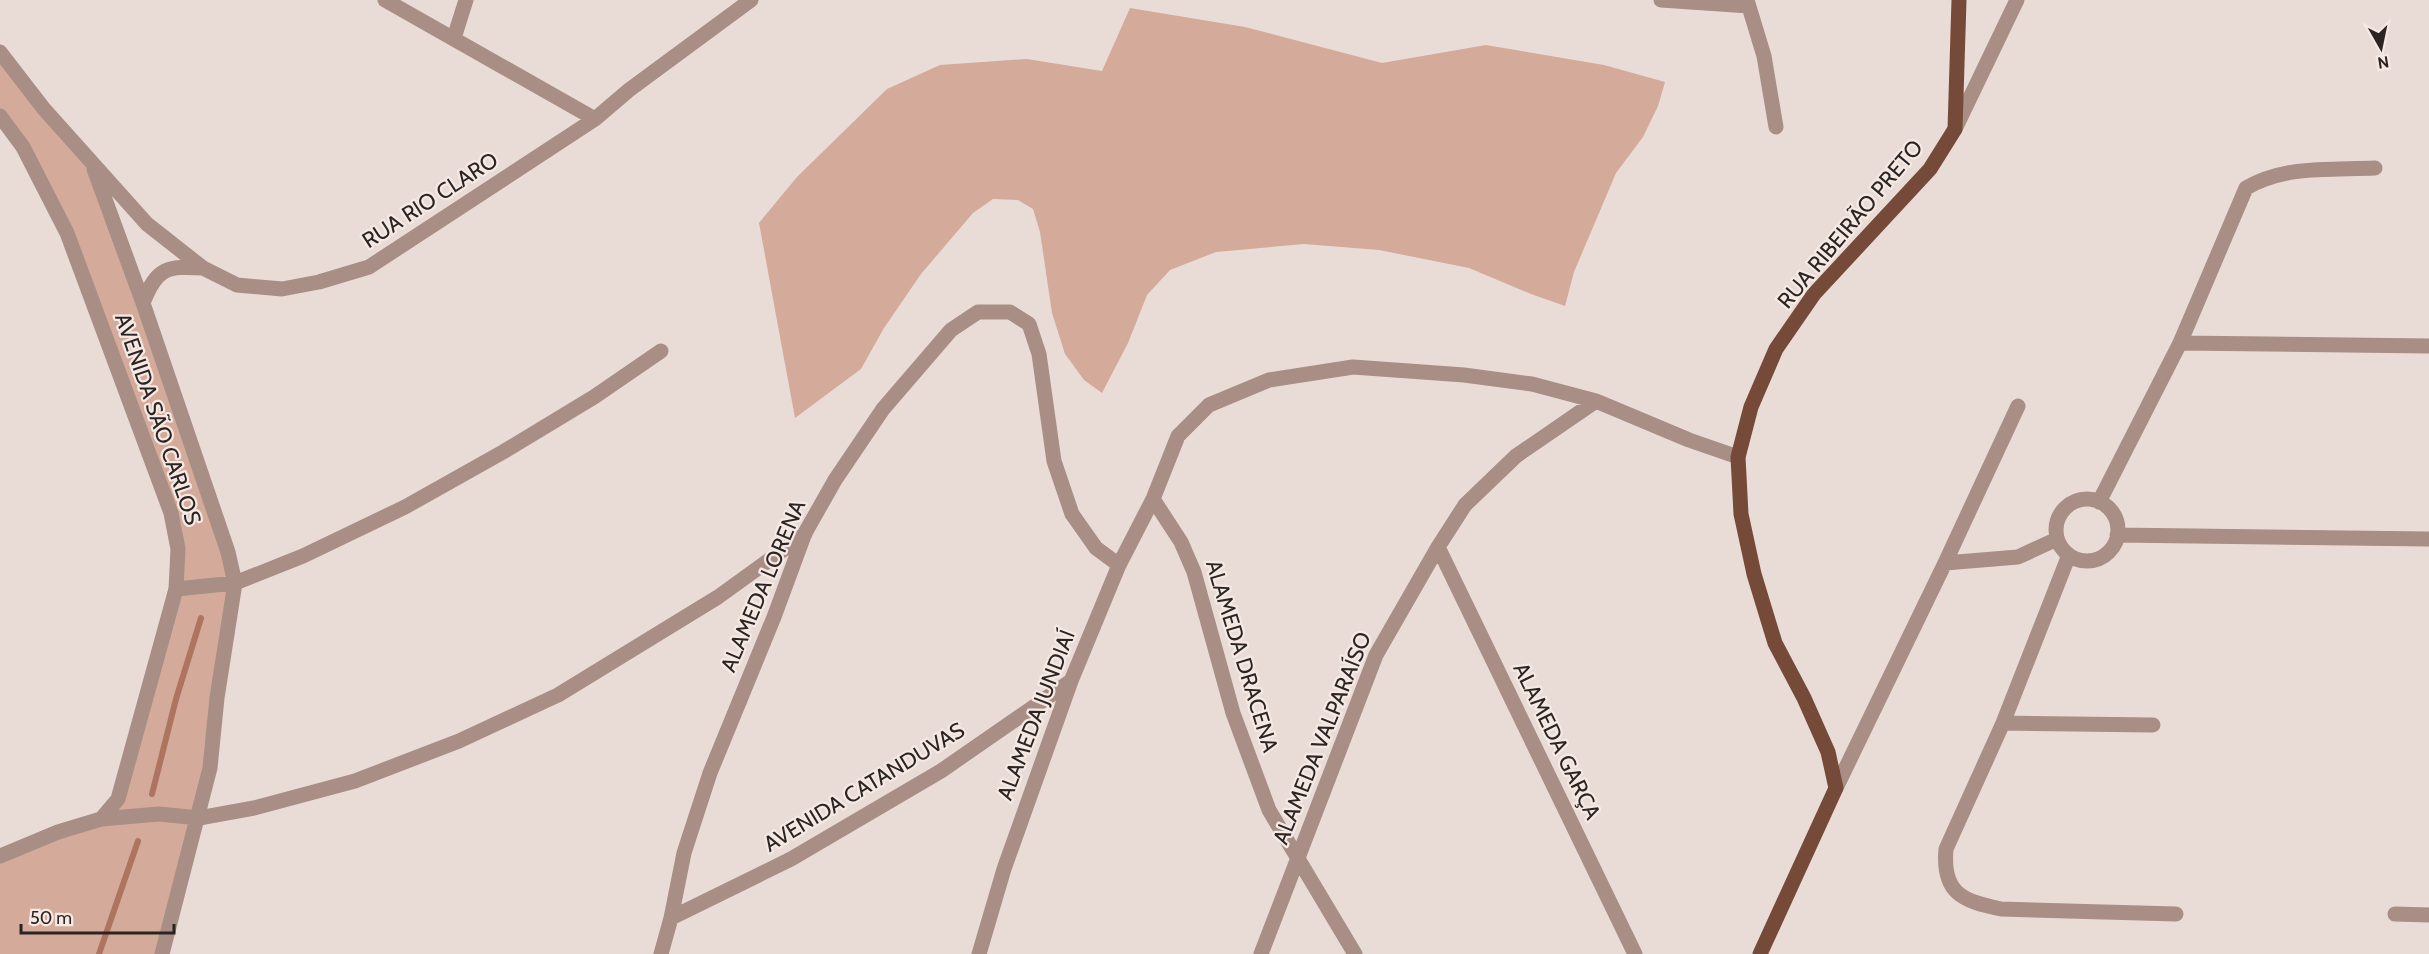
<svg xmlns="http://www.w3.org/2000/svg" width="2429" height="954" font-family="Cabin,sans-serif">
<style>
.green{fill:#d4aa9a}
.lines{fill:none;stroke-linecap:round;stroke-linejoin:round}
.stream{stroke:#ad755f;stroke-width:6}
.minor{stroke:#a88e84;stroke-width:15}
.major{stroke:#764a39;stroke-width:15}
.labels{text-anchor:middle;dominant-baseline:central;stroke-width:4.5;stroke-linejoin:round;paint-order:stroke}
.street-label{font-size:22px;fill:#2a2523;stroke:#f6e9e4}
</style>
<rect width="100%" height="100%" fill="#e9dcd7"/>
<path class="green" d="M1130,8l115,19 137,36 104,-18 118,20 61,17 -7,24 -15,31 -27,36 -42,99 -9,34 -34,-12 -62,-26 -90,-18 -75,-6 -88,8 -46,18 -23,25 -19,48 -26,50 -18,-13 -19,-26 -13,-41 -12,-81 -7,-23 -15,-9 -25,-1 -20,14 -52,61 -37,54 -23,41 -66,49 -36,-195 38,-46 90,-88 53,-24 87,-6 75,12z
M0,52l90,107 145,424 -25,185 -48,186h-162v-98l101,-37 17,-20 60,-250 -111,-315 -67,-118z"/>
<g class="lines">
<path class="stream" d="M152,794l24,-95 25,-81
M99,954l39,-113"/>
<path class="minor" d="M385,0l210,119
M1661,0l88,6
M1747,0l17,56 12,71
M454,38l12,-38
M0,52l44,57 103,115 56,44 34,17 45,4 37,-7 50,-15 226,-148 34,-29 122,-90
M0,116l23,31 44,86 104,280 7,36 -2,40 -58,210 -17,20 -43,13 -58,24
M1955,129l62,-129
M94,169l49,134 85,249 7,31 -18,115 -7,70 -48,186
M143,303c14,-36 24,-37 60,-35
M2180,343l249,3
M1153,499l28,43 13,30 39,141 36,97 86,144
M2056 530a31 31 0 1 1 62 0a31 31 0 1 1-62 0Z
M2099,502l81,-159 66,-155c39,-23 85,-18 129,-20
M2117,535l312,4
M1438,547l197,407
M2069,555l-66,168 -57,126c-4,44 16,52 55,60l175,5
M1945,563l73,-6 39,-18
M176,589l59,-6 68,-27 102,-49 98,-55 91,-55 67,-46
M2003,723l150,2
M1836,788l109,-225 73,-157
M101,819l58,-5 40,4 55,-10 101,-27 104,-40 99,-46 160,-98 87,-63
M2395,914l34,1
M671,918l120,-59 150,-88 130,-90
M661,954l10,-36 13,-65 26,-80 64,-156 31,-84 30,-53 48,-71 68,-79 27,-18h32l19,12 10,30 15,107 18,53 24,34 23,17
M979,954l25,-85 67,-188 48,-116 34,-66 25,-63 31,-31 60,-25 84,-13 111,8 68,9 64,17 93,39 49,17
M1261,954l115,-299 62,-108 27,-42 51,-49 80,-55"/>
<path class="major" d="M1760,954l76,-166 -8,-36 -24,-54 -29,-55 -21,-69 -13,-60 -3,-57 13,-50 25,-58 38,-55 116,-125 25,-40 4,-129"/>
</g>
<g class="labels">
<g class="street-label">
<text transform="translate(430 200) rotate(-33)">RUA RIO CLARO</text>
<text transform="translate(1850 224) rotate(-50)">RUA RIBEIRÃO PRETO</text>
<text transform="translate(158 419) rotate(71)">AVENIDA SÃO CARLOS</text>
<text transform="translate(763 586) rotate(-67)">ALAMEDA LORENA</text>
<text transform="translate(1242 656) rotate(73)">ALAMEDA DRACENA</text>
<text transform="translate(1036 715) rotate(-69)">ALAMEDA JUNDIAÍ</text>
<text transform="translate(1322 738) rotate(-68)">ALAMEDA VALPARAÍSO</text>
<text transform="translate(1557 741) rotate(64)">ALAMEDA GARÇA</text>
<text transform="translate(864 787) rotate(-31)">AVENIDA CATANDUVAS</text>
</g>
</g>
<g transform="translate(2381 48) rotate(171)" stroke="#f6e9e4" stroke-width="4.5" paint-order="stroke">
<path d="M0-4.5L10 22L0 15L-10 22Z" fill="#2a2523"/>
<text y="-9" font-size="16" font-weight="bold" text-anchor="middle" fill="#2a2523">N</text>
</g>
<path d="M21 924v9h153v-9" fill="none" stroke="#2a2523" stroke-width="3"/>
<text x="30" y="924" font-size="18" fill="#2a2523" stroke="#f6e9e4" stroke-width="4.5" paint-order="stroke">50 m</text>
</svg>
